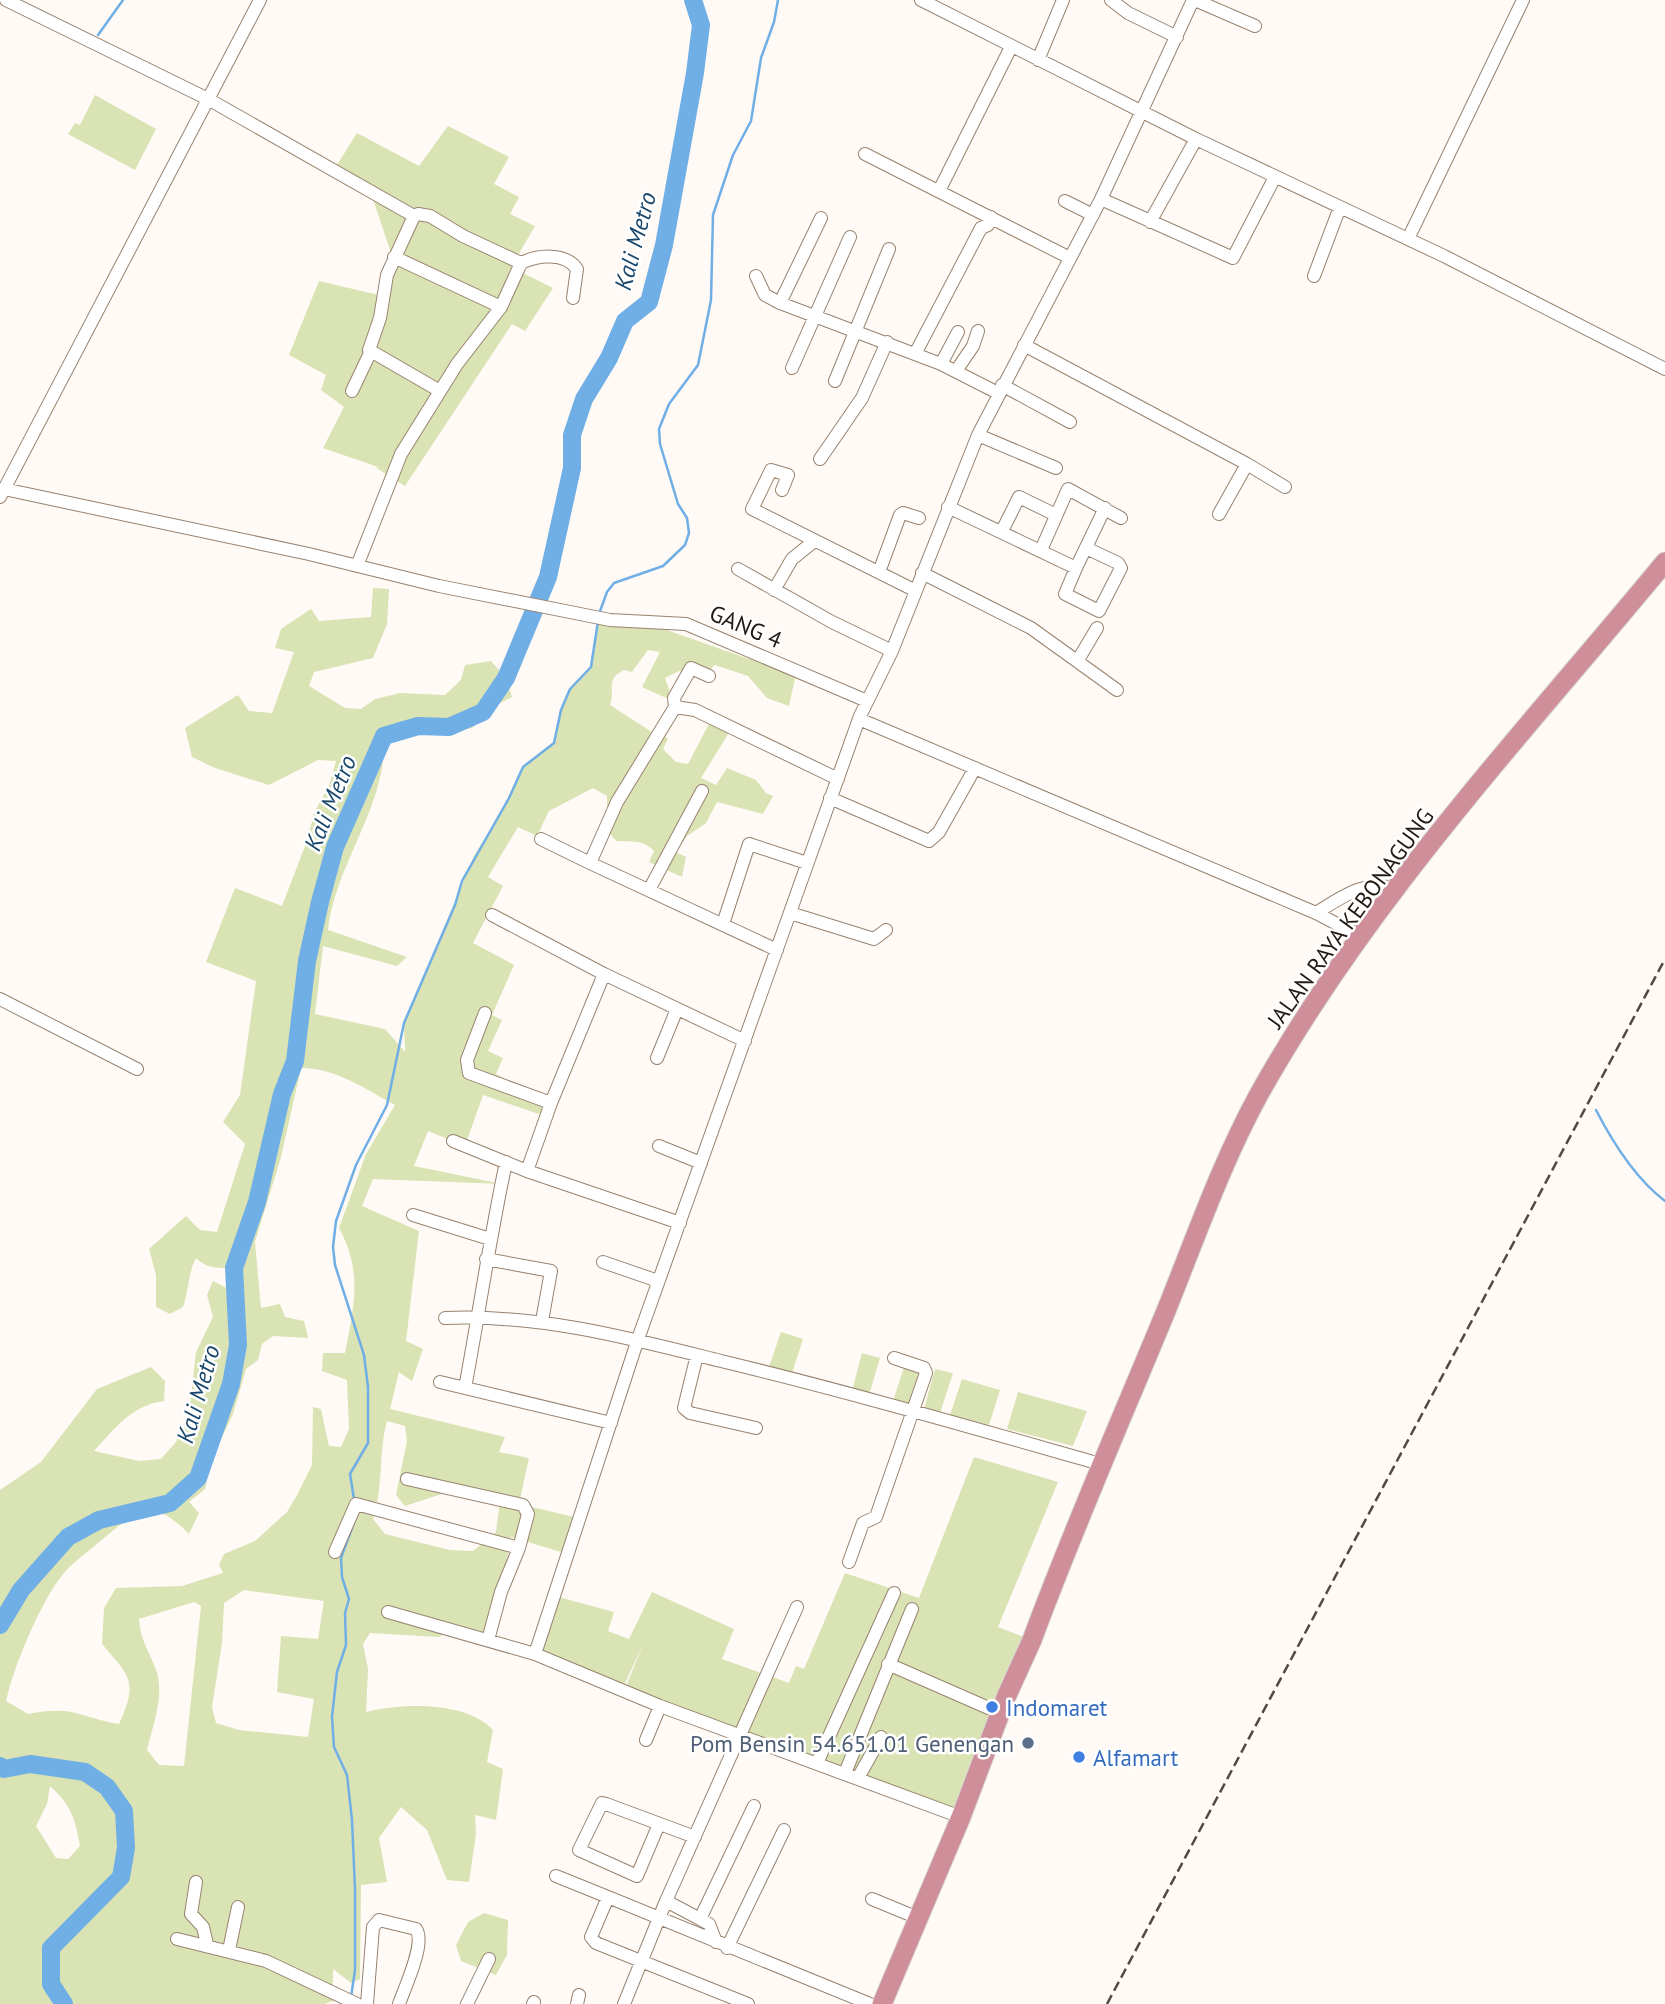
<svg xmlns="http://www.w3.org/2000/svg" width="1665" height="2004" font-family="'PT Sans',sans-serif">
<style>
.green{fill:#d9e3b3;fill-rule:evenodd}
.lines{fill:none;stroke-linecap:round;stroke-linejoin:round}
.stream{stroke:#70aee6;stroke-width:2.5}
.river{stroke:#70aee6;stroke-width:18}
.minor-casing{stroke:#98826f;stroke-width:14}
.trunk-casing{stroke:#d7d6d5;stroke-width:21}
.minor{stroke:#fff;stroke-width:12}
.trunk{stroke:#cf8f9a;stroke-width:19}
.rail{stroke:#514a42;stroke-width:2.5;stroke-dasharray:10 5;stroke-linecap:butt}
.shop-dot{fill:#3f7fe0;stroke:#fff;stroke-width:2.5}
.service-dot{fill:#5c6f8a;stroke:#fff;stroke-width:2.5}
.labels{text-anchor:middle;dominant-baseline:central;stroke-width:5;stroke-linejoin:round;paint-order:stroke}
.street-label{font-size:23px;fill:#231b13;stroke:#fff}
.shop-label{font-size:23px;fill:#366cbe;stroke:#fff;text-anchor:start}
.service-label{font-size:23px;fill:#4e5e75;stroke:#fff;text-anchor:end}
.water-label{font-size:24px;font-style:italic;fill:#19476c;stroke:#fff}
</style>
<rect width="100%" height="100%" fill="#fffaf5"/>
<path class="green" d="M95,95l61,34 -21,41 -67,-36 7,-11 5,2z
M448,126l61,31 -15,27 25,13 -9,17 25,12 -24,41 42,21 -28,43 -13,-7 -107,162 -30,-19 6,1 -58,-20 21,-41 -23,-17 5,-15 -37,-20 30,-74 64,15 9,-40 -21,-63 -39,-20 25,-40 62,33z
M373,588l16,1 -2,35 -14,34 -59,14 -5,14 36,22 16,1 14,-10 25,-6 45,2 16,-15 4,-15 26,-4 15,17 6,19 -14,7 -26,24 -24,4 -30,-6 -34,10c4,69 -49,127 -56,194l79,27 -10,9 -74,-20 -8,68 70,15 20,23 -1,-29 70,-167 35,-58 14,-31 31,-24 7,-33 9,-21 21,-22 8,-49 65,11 85,30 48,10 -8,37 -22,-8 -19,-22 -33,-11 -11,10 -25,-4 -14,7 8,23 -31,-14 18,-35 -12,-2 -16,22 -8,-2c-20,10 -8,19 -14,35l48,31v-4l10,7 -5,10 13,13 12,2 23,-44 19,11 -29,47 15,7 11,-17 29,12 10,13 7,3 -10,18 -46,-12 -11,21 -19,13 -11,16 10,5 -4,20 -33,-15 5,-11c-13,-13 -21,-8 -38,-10l-14,-17 5,-10v-18l-14,-8 -44,23 -12,25 -19,-9 -30,50 15,9 -30,57 41,22 -22,50 10,5 -14,31 15,7 -7,16 55,29 -12,11 -56,-19 -18,51 -37,-15 -14,35 88,18 -129,-5 -11,27 57,25 -13,110 17,8 -11,32 -13,-9 -9,37 115,28 -6,15 30,6 -10,46 64,15 -12,36 -60,-18 -5,29 -23,76 -33,-12 -11,7 -69,-4 -7,11 5,25 -2,43c36,-9 100,-11 127,18l-6,32 16,7 -7,51 -21,-5 1,19 -7,48 -22,-2 -20,-50 -26,-23 -22,31 8,44 -26,3 -1,94 -9,4 -18,-14v32l-9,3h-324v-514l41,-28 56,-73 54,-22 14,14 -1,20c-32,4 -49,27 -70,50l45,10 22,-2 15,-17 13,-27 7,-63 17,-35 -6,-22 6,-14 21,11v-24c-15,0 -27,1 -38,-10 -8,15 -7,32 -13,49l-13,7 -14,-7v-32l-7,-26 37,-33 14,14 17,2 28,-88 -22,-22 17,-27 16,-114 -50,-19 29,-74 47,18 23,-60 10,-35 14,-25 7,-25 -18,-1 -49,25 -54,-17 -23,-11 -7,-29 53,-33 11,16 23,2 22,-61 -19,-4 6,-19 30,-20 8,12 52,-4zM301,1068c35,0 64,21 94,37l-29,49 -27,74c24,44 15,78 6,125h-22l-1,18 25,9 2,49 -8,18 -12,-1 -8,-37 -8,-2 -1,58 -16,32 -9,15 -32,29 -31,13 -5,11 4,8 -41,13 -66,2 -12,20 -2,36c29,34 36,37 17,80 -41,-7 -45,-19 -91,-10l-22,-13c8,-35 33,-95 54,-123 12,-16 29,-27 44,-40 35,-29 49,-41 85,-4l10,-21 -10,-11 16,-13 7,-31 21,-44 13,-45 12,-9 4,-16 11,-8 35,2 -4,-17 -19,-4 -5,-13 -19,4 -6,-66 26,-85zM387,1421l18,5 2,15 -11,54 9,11 40,-13 55,8 -4,31 -23,19 -23,-1 -65,-16 -12,-15c11,-34 5,-65 14,-98zM244,1590l80,11 -6,38 -37,-3 -4,56 37,7 -6,38 -69,-7 -23,-7 -4,-16 10,-64 2,-40zM194,1602l7,4 -17,160 -25,-1 -12,-15c6,-25 18,-55 9,-80 -7,-19 -16,-31 -17,-51zM50,1786c21,19 25,32 30,60l-12,13 -12,-1 -20,-32 11,-22z
M781,1332l22,7 -12,37 -23,-6z
M862,1353l18,5 -11,37 -17,-4z
M905,1364l17,4 -11,37 -18,-4z
M935,1369l18,4 -13,40 -16,-4z
M962,1379l38,11 -11,35 -39,-10z
M1018,1392l69,19 -14,35 -66,-17z
M974,1457l84,25 -60,145 34,13 -71,177 -145,-57 -193,-66 21,-52 -23,50 -86,-33 20,-63 59,16 -6,19 21,8 23,-47 82,37 -12,30 67,24 7,-17 8,3 41,-96 74,25z
M484,1913l24,7 -1,35 -11,20 -35,-14 -5,-16 12,-23z"/>
<g class="lines">
<path class="stream" d="M98,35l25,-35
M599,614l8,-22 7,-9 49,-17 22,-21 4,-12 -2,-15 -9,-14 -18,-60 -1,-15 10,-25 29,-39 13,-65 2,-85 20,-60 18,-34 10,-63 13,-36 4,-22
M1596,1110c17,33 40,69 69,91
M354,1499l-4,-25 18,-31v-56l-4,-32 -29,-90 -2,-18 3,-26 20,-56 31,-60 17,-82 51,-118 7,-24 47,-83 14,-31 31,-24 7,-33 9,-21 21,-22 7,-46
M351,1997l4,-27v-81l-3,-69 -5,-45 -13,-28 -2,-30 5,-45 9,-27 -1,-32 4,-14 -7,-22 -1,-19 15,-41"/>
<path class="river" d="M0,1625l21,-35 47,-53 31,-17 71,-17 28,-25 33,-94 7,-39 -4,-77 23,-66 25,-108 13,-33 12,-100 13,-59 15,-55 49,-111 34,-10 31,1 34,-15 23,-34 42,-101 24,-109v-33l12,-36 25,-41 16,-37 24,-19 15,-57 31,-172 6,-48 -8,-25
M0,1766l4,3 26,-5 55,8 22,15 17,24 2,37 -5,29 -70,71v36l13,20"/>
<g class="minor-casing">
<path id="minor" d="M6,0l202,99 206,117 4,-2 12,2 33,20 58,27 -20,44 -44,57 -56,90 -44,112
M921,0l275,139 248,117 221,113
M1111,0l17,13 49,24
M1195,0l60,26
M1038,60l25,-60
M865,154l205,104
M939,191l72,-144
M1101,199l132,59 42,-81
M1065,201l28,14
M414,216l-27,59 -7,43 -11,32 71,41
M1150,222l46,-83
M1408,239l115,-239
M394,257l107,50
M521,263c17,-8 44,-11 56,6l-4,29
M756,276l9,19 15,8 161,61 57,29
M1314,276l26,-69
M780,303l41,-85
M1024,345l223,119 38,23
M915,354l66,-126 7,-3 3,-8
M941,364l17,-32
M792,368l58,-131
M956,371l17,-25 5,-15
M835,381l54,-132
M1002,385l68,37
M352,391l18,-38
M978,435l78,33
M820,459l42,-61 25,-56
M4,489l305,65 130,32 171,34 76,4 181,77
M782,490l6,-15 -17,-5 -19,39 162,81
M0,497l260,-497
M948,507l128,61 -11,26 34,17 22,-43 -3,-5 -32,-15
M1219,514l28,-50
M1002,531l17,-34 37,18
M1041,550l27,-61 53,29
M1076,568l29,-60
M738,569l94,53 60,29
M879,572l21,-57 3,-2 16,5
M922,573l109,55 86,62
M774,590l18,-31 21,-17
M1078,660l19,-32
M675,707l-1,-9 17,-30 18,8
M859,719l457,194c26,-16 49,-34 81,-24
M830,798l99,43 10,-9 36,-64
M541,839l49,24
M649,890l53,-99
M790,913l84,26 12,-9
M1316,913l46,24
M492,915l112,59 141,67
M723,924l26,-80 58,19
M777,950l-187,-87 27,-61 58,-95 20,3 143,69
M0,999l137,70
M485,1013l-18,47 2,13 82,30
M657,1058l20,-49
M453,1141l74,30 153,52
M659,1146l42,17
M527,1171l24,-68 53,-129
M413,1215l77,24
M486,1259l65,12 -9,50
M603,1262l55,19
M445,1318c95,-4 185,20 276,43 129,31 256,68 383,104
M697,1355l-13,53 6,5 66,15
M440,1382l171,41
M465,1388c14,-75 25,-151 41,-226
M407,1479l116,26 5,9 -9,34
M335,1552l21,-48 163,44 -18,44 -13,48
M849,1562l14,-39 13,-6 50,-144 -2,-5 -30,-10
M388,1612l147,42 125,52 301,111
M535,1654l103,-315 222,-623 32,-65 86,-216 123,-236 92,-199
M888,1664l112,49
M646,1740l14,-34
M817,1763l77,-170
M845,1773l67,-164
M858,1778l23,-41
M659,1824l-22,52 -58,-26 23,-47 4,1 89,33
M556,1876l52,21 -17,40 5,6 152,61
M196,1882l-5,32 12,13 4,17
M608,1897l262,107
M872,1899l46,19
M666,1901l34,18 54,-113
M700,1919l9,5 7,18
M177,1939l89,22 91,43
M727,1948l57,-118
M229,1950l9,-43
M367,2004l6,-77 6,-7 37,9c10,14 -11,58 -17,75
M467,2004l22,-45
M533,2004l1,-2
M577,2004l2,-9
M624,2004l42,-103 131,-294"/>
</g>
<g class="trunk-casing">
<path id="trunk" d="M882,2004l79,-187 46,-122 25,-55c41,-111 89,-220 134,-329 29,-72 55,-147 92,-215 109,-196 265,-362 407,-534"/>
</g>
<use href="#minor" class="minor"/>
<use href="#trunk" class="trunk"/>
<path class="rail" d="M1107,2004l558,-1045"/>
</g>
<g class="shop-dot">
<circle cx="992" cy="1707" r="7"/>
<circle cx="1079" cy="1757" r="7"/>
</g>
<circle class="service-dot" cx="1028" cy="1743" r="7"/>
<g class="labels">
<g class="street-label">
<text transform="translate(746 626) rotate(23)">GANG 4</text>
<text transform="translate(1350 918) rotate(-54)">JALAN RAYA KEBONAGUNG</text>
</g>
<g class="shop-label">
<text x="1006" y="1707">Indomaret</text>
<text x="1093" y="1757">Alfamart</text>
</g>
<g class="service-label">
<text x="1014" y="1743">Pom Bensin 54.651.01 Genengan</text>
</g>
<g class="water-label">
<text transform="translate(635 241) rotate(-75)">Kali Metro</text>
<text transform="translate(330 803) rotate(-68)">Kali Metro</text>
<text transform="translate(198 1394) rotate(-74)">Kali Metro</text>
</g>
</g>
</svg>
